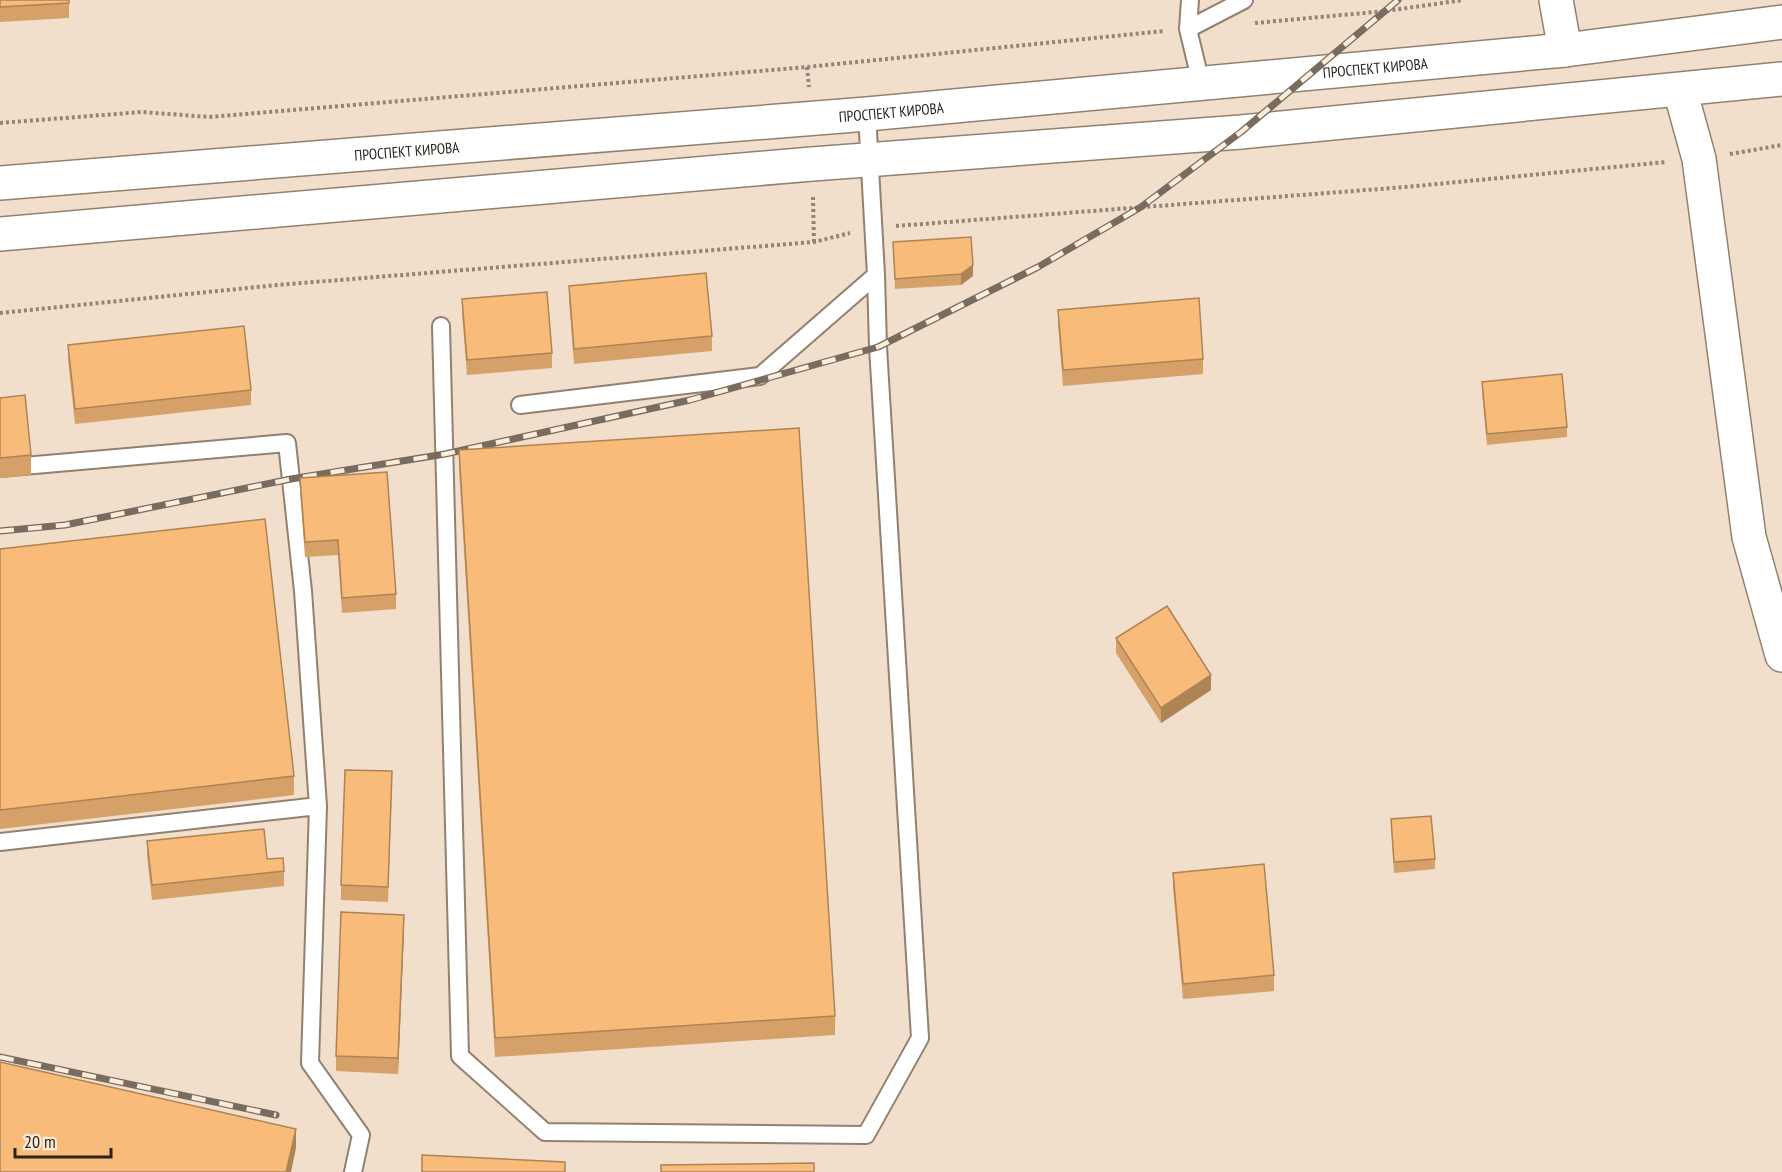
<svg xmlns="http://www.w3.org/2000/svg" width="1782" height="1172" font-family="'PT Sans Narrow',sans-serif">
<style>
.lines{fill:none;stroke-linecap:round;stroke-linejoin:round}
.lane-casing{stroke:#928170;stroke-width:20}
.street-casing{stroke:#928170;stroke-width:36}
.primary-casing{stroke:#928170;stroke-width:36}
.path{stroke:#928577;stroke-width:4;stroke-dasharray:3 3;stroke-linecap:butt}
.lane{stroke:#fff;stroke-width:16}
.street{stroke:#fff;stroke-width:33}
.primary{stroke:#fff;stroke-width:33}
.rail-casing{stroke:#776c5f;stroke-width:7}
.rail{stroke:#ffecd8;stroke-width:4.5;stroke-dasharray:14;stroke-linecap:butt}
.wall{fill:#d5a168}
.shaded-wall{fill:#ae8355}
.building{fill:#f8bb79;stroke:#ae8355;stroke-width:1.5}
.labels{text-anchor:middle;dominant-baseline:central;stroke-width:6;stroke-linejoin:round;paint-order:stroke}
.street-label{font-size:15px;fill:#2c251d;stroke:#ffecd8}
</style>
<rect width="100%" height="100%" fill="#f1decb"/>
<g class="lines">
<g class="lane-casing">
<path id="lane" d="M1188,29l2,-29
M1201,83l-13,-54 56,-29
M441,326l19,730 85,76 321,3 54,-97 -42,-691 -2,-72 -9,-161
M520,405l240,-29 116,-101
M0,468l287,-25 16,148 15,215 -8,257 51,72 -8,37
M0,842l318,-36"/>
</g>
<g class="street-casing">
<path id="street" d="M1556,0l9,50
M1680,90l19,69 50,378 33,118"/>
</g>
<g class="primary-casing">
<g id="primary">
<path id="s1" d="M0,183l867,-69 698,-64 217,-28"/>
<path d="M0,234l812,-70 429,-32 541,-53"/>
</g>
</g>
<path class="path" d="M1255,23l131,-12 77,-11
M807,67l2,20
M0,123l142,-11 67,5 598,-50 357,-36
M1730,154l52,-9
M813,197l1,45
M896,226l510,-39 260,-25
M0,313l277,-28 537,-43 36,-9"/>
<use href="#lane" class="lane"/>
<use href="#street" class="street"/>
<use href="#primary" class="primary"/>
<g class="rail-casing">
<path id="rail" d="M0,531l65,-6 226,-46 154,-25 245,-54 188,-53 160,-80 103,-60 100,-75 157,-132
M0,1057l276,58"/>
</g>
<use href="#rail" class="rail"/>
</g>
<path class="wall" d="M0,0h69v18l-69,4z
M893,242l80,34 -12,9 -66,4z
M569,286l143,50v15l-138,13 -5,-63z
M462,299l90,54v15l-85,7 -5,-61z
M1058,310l145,49v15l-140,12 -5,-61z
M68,345l183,45v15l-176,19 -7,-64z
M1482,382l85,45v10l-80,8 -5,-53z
M0,398l31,57v20l-31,3z
M459,450l376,566v19l-340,22 -36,-588z
M300,478l96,116v15l-54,4 -4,-58 -33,2 -5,-64z
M0,549l294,227v19l-294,34z
M1116,638l95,52 -50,33 -45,-70z
M392,786l-4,116 -47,-2v-15z
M1391,819l44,40v10l-41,4z
M147,841l120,18 17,12v15l-132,14 -5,-44z
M1173,873l101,102v16l-91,8 -10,-111z
M404,930l-6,144 -62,-3v-15z"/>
<path class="shaded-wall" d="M973,265v11l-12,9v-11z
M1211,675v15l-50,33v-15z
M404,915v15l-6,144v-16z
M296,1129v19l-5,24h-5z"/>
<path class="building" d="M0,0h69v3l-69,4z
M971,237l2,28 -12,9 -66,5 -2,-37z
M706,273l6,63 -138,13 -5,-63z
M547,292l5,61 -85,7 -5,-61z
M1199,298l4,61 -140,11 -5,-60z
M244,326l7,64 -176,19 -7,-64z
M1562,374l5,53 -80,7 -5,-52z
M25,395l6,60 -31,3v-60z
M799,428l36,588 -340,22 -36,-588z
M387,472l9,122 -54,4 -4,-58 -33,2 -5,-64z
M265,519l29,257 -294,34v-261z
M1167,606l44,69 -50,33 -45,-70z
M345,770l47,1 -4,116 -47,-2z
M1431,816l4,43 -41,3 -3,-43z
M264,829l3,30 16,-1 1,13 -132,14 -5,-44z
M1264,864l10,111 -91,9 -10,-111z
M341,912l63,3 -6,143 -62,-2z
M0,1062l296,67 -10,43h-286z
M422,1155l143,7v10h-143z
M814,1163v9h-153v-7z"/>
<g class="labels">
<g class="street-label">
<text stroke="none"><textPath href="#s1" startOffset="1380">ПРОСПЕКТ КИРОВА</textPath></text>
<text stroke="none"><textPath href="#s1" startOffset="894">ПРОСПЕКТ КИРОВА</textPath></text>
<text stroke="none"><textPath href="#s1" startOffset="408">ПРОСПЕКТ КИРОВА</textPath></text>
</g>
</g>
<path d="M15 1148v9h96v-9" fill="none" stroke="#2c251d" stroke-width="3"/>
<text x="24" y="1148" font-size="18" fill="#2c251d" stroke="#ffecd8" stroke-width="4.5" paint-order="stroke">20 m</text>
</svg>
